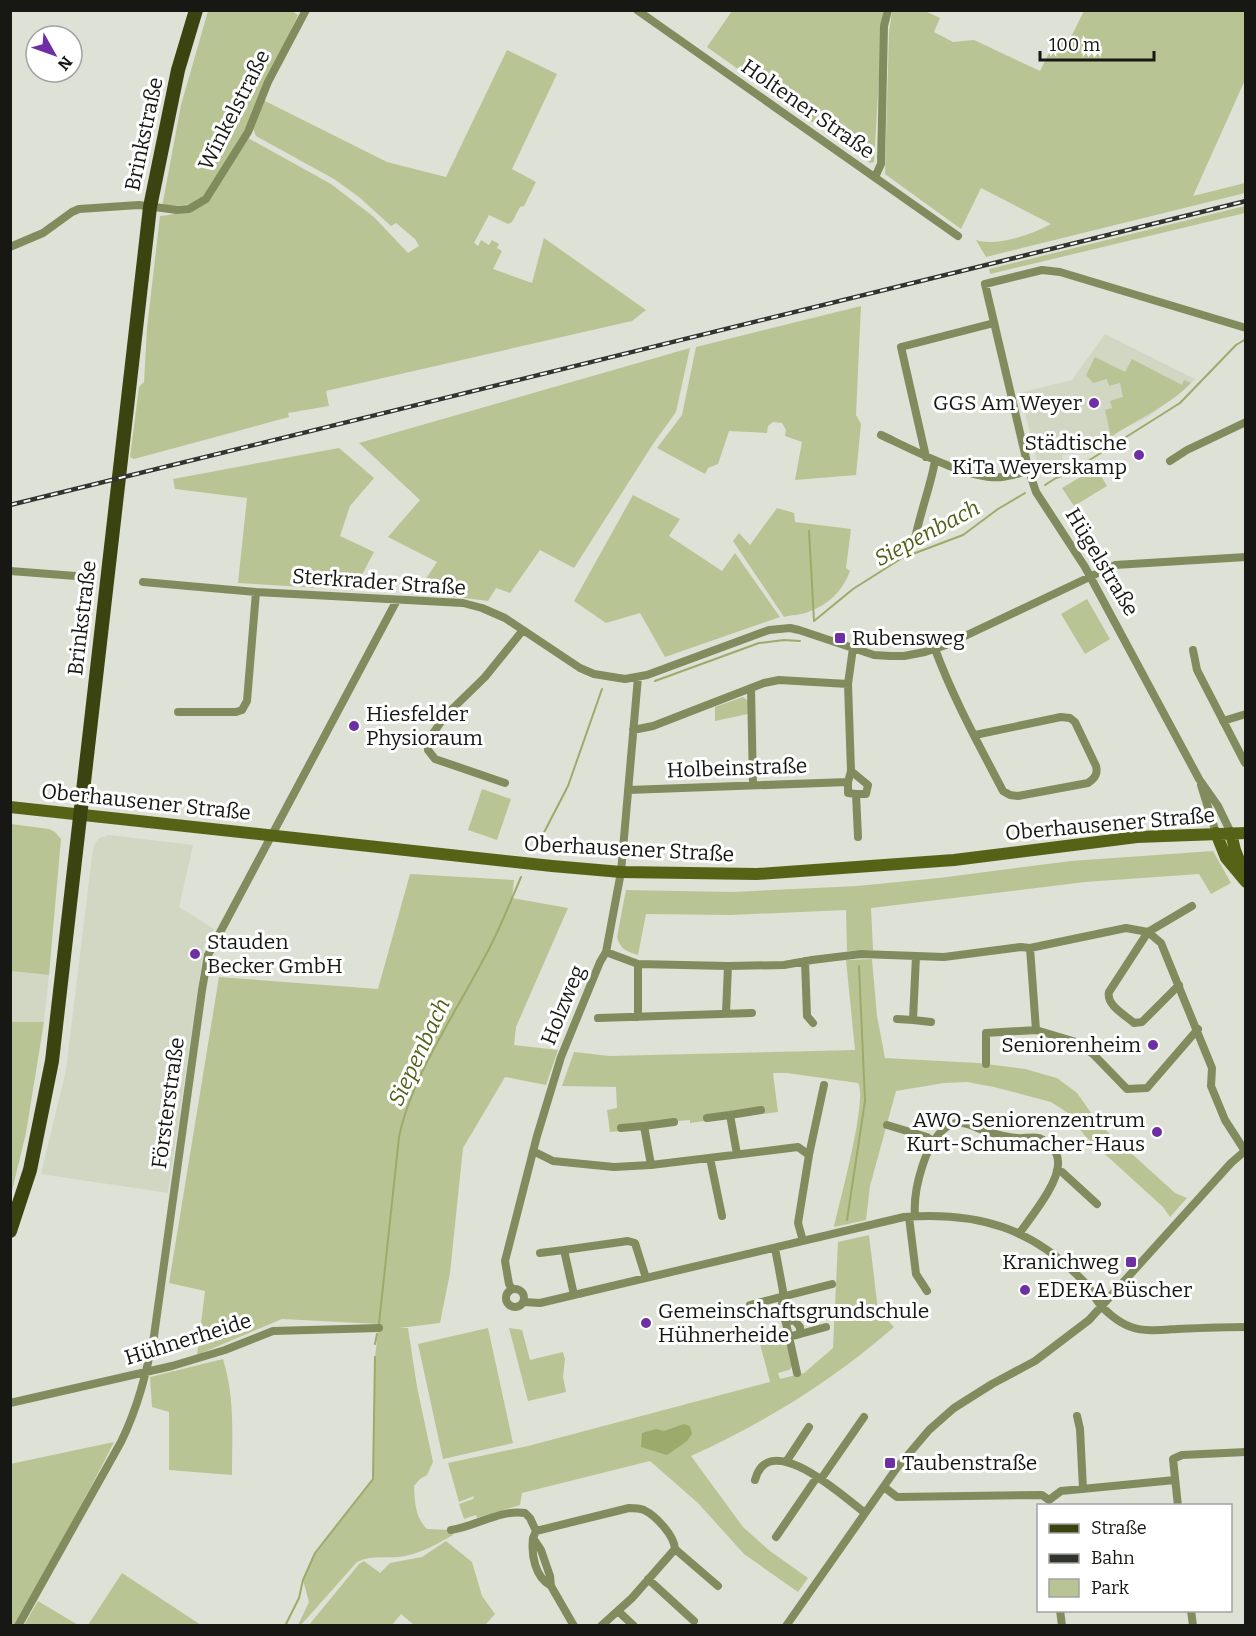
<svg xmlns="http://www.w3.org/2000/svg" width="1256" height="1636" font-family="Bitter,serif">
<style>
.built{fill:#d2d7c4}
.green{fill:#b9c495}
.water{fill:#9caa6b}
.lines{fill:none;stroke-linecap:round;stroke-linejoin:round}
.stream{stroke:#9caa6b;stroke-width:2}
.street{stroke:#818c5e;stroke-width:8}
.secondary{stroke:#566317;stroke-width:12}
.primary{stroke:#3b4410;stroke-width:14}
.rail-casing{stroke:#31332e;stroke-width:4.5}
.rail{stroke:#fff;stroke-width:2;stroke-dasharray:7;stroke-linecap:butt}
.poi-dot{fill:#6e2fa4;stroke:#fff;stroke-width:2}
.labels{text-anchor:middle;dominant-baseline:central;stroke-width:6;stroke-linejoin:round;paint-order:stroke}
.street-label{font-size:21px;fill:#171814;stroke:#fff}
.poi-label{font-size:21px;fill:#171814;stroke:#fff;text-anchor:start}
.water-label{font-size:22px;font-style:italic;fill:#525f19;stroke:#fff}
</style>
<rect width="100%" height="100%" fill="#dee1d5"/>
<path class="built" d="M1105,334l90,45 -15,14 -32,24 -25,12 -39,26 -1,-3 -21,3 1,8 -24,13 -5,-30 -15,-53 53,-13z
M109,835l84,10 -14,62 35,22 -10,17 -36,247 -127,-19 25,-104 26,-214 2,-11 5,-7z
M11,971l38,4 -5,47h-33z"/>
<path class="green" d="M208,11h84l6,4 -56,122 -39,61 -10,6 -31,3 19,-102z
M732,11h151l-9,151 -4,1 -163,-116z
M892,11h33l15,7 -6,14 19,10 21,-2 66,31 17,-34 8,4 5,-2 14,-28h161v69l-52,116 52,-13v10l-259,64 -10,-17c21,7 57,-6 75,-16l-70,-36 -20,41 -76,-55 4,-142z
M507,50l50,24 -45,95 24,13 -12,24 -4,1 -8,15 -4,2 -19,-9 -15,28 4,3 3,-6 8,5 3,-5 7,4 -2,4 5,3 -9,18 39,14 12,-45 102,72 -14,11 -306,70 3,15 -41,7 1,4 -155,42 -4,-2 9,-70 5,-5 3,-54 13,-112c17,-2 34,-4 47,-15l41,-63 83,46 43,33 34,36 11,-7 -4,-7 -19,-16 -5,3 -32,-29 -25,-18 -78,-43 -3,-7 10,-29 124,62 59,15z
M1245,206v7l-255,61 -1,-5z
M861,306l-5,109 5,9 -5,51 -61,5 7,-38 -17,-6 1,-6 -4,-7 -9,-1 -5,4 -1,7 -38,-2 -11,33 -10,4 -3,6 -48,-26 25,-33 14,-68z
M690,348l-14,64 -23,32 -79,124 -34,-18 -30,43 -14,-5 -8,13 -71,-9 20,-30 -49,-25 32,-37 -61,-57z
M1095,357l30,15 7,-13 50,26 2,-5 7,3c-23,24 -53,35 -80,54l-6,-27 7,-2 -2,-7 13,-4 -3,-14 -11,3 -2,-7 -14,4 -7,-8z
M339,448l35,30 -24,28 -10,30 34,16 -20,38 -116,-7 9,-85 -72,-9 -2,-10z
M1096,468l11,18 -33,20 -12,-18z
M633,495l47,24 -11,17 53,35 13,-18 45,64 -115,40 -25,-44 -34,10 -32,-22z
M777,508l17,5 1,9 56,7 -5,39 4,3c-7,20 -22,34 -42,41 -7,3 -17,3 -24,5l-51,-76 6,-8 11,12z
M1087,599l23,40 -25,15 -24,-40z
M743,697l5,4v13l-33,7v-14z
M482,789l29,10 -14,41 -29,-10z
M11,824l38,5 6,3 6,7 -12,136 -38,-4z
M1213,851l18,32 -20,11 -12,-20 -114,8 -214,26 2,42 -26,1 -1,-41 -115,5 -85,-1 -8,41c-11,-3 -18,-6 -21,-18l9,-47 107,2 124,-6 82,-8 132,-17z
M410,874l104,6 -2,18 56,10 -52,119 -2,18 44,5 -12,35 -41,-8 -42,71 -13,125 -10,50 -41,5h9l9,59 16,75 -6,13 -7,4 -6,7c1,17 1,31 13,43l24,1 2,5c-16,9 -35,20 -54,22 -15,1 -29,-2 -42,5l-56,63h-3l11,-23 -6,-22 12,-27 58,-74 2,-122 4,-33 -97,-5 -85,36 8,-64 -36,-8 50,-306 159,12z
M872,959l5,57 8,42 93,5 47,6 32,9 20,15 22,31 76,69 12,5 -17,19 -7,-10 -78,-71 -17,-23 -17,-11 -57,-15 -27,-5 -23,1 -48,8 -26,95 -4,34 -32,7c5,-23 34,-128 24,-144l-71,-10h-14l5,39 -15,2 -1,-6 -57,13 -15,2v-3l-70,6v5l-10,1 -3,-22 10,-2 -1,-21 -54,-1 12,-34 35,4 246,-6 -9,-90z
M11,1022h33l-18,111 -15,62z
M869,1235l9,75 16,17c-63,55 -127,94 -203,129l52,71 27,24 38,27 -10,14 -54,-38 -46,-51 -48,-42 -128,32 -2,12 -43,13 -1,-3 -12,4 -5,-15 14,-5 1,-3 -15,6 -11,-39 80,-17 242,-64 -10,-38 26,-6 6,29 -3,3 -11,3 2,6 24,-6 29,-25 5,-106z
M488,1328l25,115 -70,16 -25,-115z
M509,1328l13,2 8,30 33,-8 2,7 -2,18 3,15 -38,9z
M223,1359c12,39 9,75 9,116l-63,-5v-58l-17,-5 -2,-30z
M114,1442c-31,62 -66,122 -99,184l-5,-1v-161z
M446,1541l26,21 10,34 13,18 -10,11h-71l-13,-11 -9,11h-83l50,-61 5,-3 16,12 10,-10 32,-6z
M122,1573l79,52h-113z
M38,1601l40,24h-54z"/>
<path class="water" d="M684,1424l6,2 2,8 -5,7 -20,14 -26,-8 1,-14 14,-4 8,2z"/>
<g class="lines">
<path class="stream" d="M1045,485l11,-7 13,-5 111,-70 56,-58 10,-6
M809,531l5,90
M814,621l39,-32 49,-31 61,-23 35,-26 27,-16
M655,681l104,-38 25,-3 16,1
M536,848l32,-62 34,-97
M847,1220l18,-119 -6,-135
M379,1324l20,-187c12,-59 56,-123 84,-177 15,-26 26,-55 38,-83
M375,1344l2,-10
M285,1626l14,-28 4,-18 12,-27 58,-74 2,-122"/>
<path class="street" d="M637,10l321,226
M875,177l6,-13 3,-138 4,-16
M10,247l33,-14 29,-21 7,-3 60,-4 38,5 12,-1 17,-10 42,-67 20,-50 38,-72
M881,435c28,13 90,46 121,42 9,-1 18,-4 27,-6
M926,457l-25,-110 93,-24
M1170,461l17,-11 59,-28
M914,544c5,-29 16,-55 21,-83
M10,571l66,5
M143,582l113,10 207,11 19,5 23,10 75,50 14,6 31,5 22,-4 122,-45 21,-2 9,2 75,25 16,1h14l21,-4 21,-7 169,-80 131,-8
M853,648l-5,36 3,87 -3,11v11l8,1 2,43
M935,649c18,49 44,96 68,142l7,4 8,1 70,-13c7,-5 10,-9 8,-17l-21,-44 -5,-4 -9,-1 -86,18
M1193,650l4,20 48,93
M751,688l2,97
M178,712h58l6,-2 5,-9 9,-109
M1223,721l23,-7
M633,730l20,-4 111,-43 15,-3 69,4
M851,771l17,14 -2,9h-10
M505,783l-70,-24 -7,-9v-7l6,-11 11,-16 40,-39 38,-47
M1201,785l15,48
M628,790l220,-8
M1231,833l-13,-27 -19,-27 -114,-212 -49,-75 -7,-21 -44,-187 57,-14 18,2 186,56
M1030,948l6,82
M606,952l32,12 90,2 56,-1 28,-5 49,-6 83,3 77,-10 9,1 96,-20 22,4 13,11 51,125 -1,18 14,34 20,31
M916,956l-3,64 18,2
M805,961l2,55 6,7
M1179,985l-37,37 -8,1c-9,-8 -28,-18 -25,-31l39,-60 44,-26
M726,1013l2,-47
M638,1017v-53
M598,1018l154,-5
M897,1019l16,1
M986,1064v-31l50,-3 40,12 17,12 34,35 20,-1 51,-59
M707,1118l23,-3
M887,1125l40,12 7,5
M621,1128l23,-2
M533,1151l20,10 61,6 37,-2 147,-18 11,8 -11,68 5,18
M737,1154l-7,-39 31,-5
M809,1155l15,-70
M710,1158l12,58
M651,1165l-7,-39 30,-4
M1057,1170l5,2 35,32
M915,1216c-2,-25 10,-78 35,-91 14,-6 23,2 35,6 10,3 21,6 32,7 7,1 15,-2 22,0 10,4 19,13 19,24 2,20 -28,56 -39,72
M909,1217l7,57 11,17
M775,1248l8,43 -1,14 15,68
M540,1253l24,-3
M506 1298a9 9 0 1 1 18 0a9 9 0 1 1-18 0Z
M512,1289l-3,-5 -4,-23 32,-125 24,-79 39,-95 6,-10 15,-80 17,-195
M574,1295l-10,-45 64,-9 7,2 11,35
M524,1302l16,1 364,-86c74,-6 130,11 182,67 4,4 6,10 10,15 7,11 23,24 35,28 14,5 31,3 46,2 23,-1 46,-2 69,-2
M750,1305l82,-21
M785,1320l10,1 5,6v7l-12,3
M800,1334l26,-7
M10,1403l162,-37 53,-16 48,-19 106,-3
M1077,1416l3,13 3,60
M786,1462l23,-35
M821,1479l43,-62
M755,1480c14,-53 90,18 110,33
M884,1487l13,10 145,-2 7,5
M1049,1500l12,-9 114,-11
M1178,1506l-5,-47 9,-4 64,-3
M451,1530c24,-3 49,-21 74,-17l5,5 6,13 -3,7 8,12 9,26 1,10 23,40
M536,1531l93,-23c5,0 10,0 15,2 12,6 30,25 31,39l-43,49 -31,28
M776,1537l41,-60
M533,1538c-2,17 2,39 18,48
M675,1549l43,37
M648,1579l46,42
M1060,1610l2,16
M1191,1610l2,16
M618,1611l16,15
M18,1626l103,-184c17,-35 25,-68 33,-106l48,-346 6,-35 189,-355
M786,1626l110,-157 33,-39 25,-22 38,-24 43,-23 54,-41 142,-157 15,-13"/>
<path class="secondary" d="M10,807l542,59 69,6 136,2 197,-14 183,-23 109,-4
M1216,833l10,25 20,24
M1231,833l4,17 11,28"/>
<path class="primary" d="M10,1231l20,-61 22,-109 98,-854 28,-137 18,-60"/>
<g class="rail-casing">
<path id="rail" d="M10,505l1236,-304"/>
</g>
<use href="#rail" class="rail"/>
</g>
<g class="poi-dot">
<circle cx="1094" cy="403" r="6"/>
<circle cx="1139" cy="455" r="6"/>
<rect x="834" y="632" width="12" height="12" rx="3"/>
<circle cx="354" cy="726" r="6"/>
<circle cx="195" cy="954" r="6"/>
<circle cx="1153" cy="1045" r="6"/>
<circle cx="1157" cy="1132" r="6"/>
<rect x="1125" y="1256" width="12" height="12" rx="3"/>
<circle cx="1025" cy="1290" r="6"/>
<circle cx="646" cy="1323" r="6"/>
<rect x="884" y="1457" width="12" height="12" rx="3"/>
</g>
<g class="labels">
<g class="street-label">
<text transform="translate(808 109) rotate(35)">Holtener Straße</text>
<text transform="translate(234 110) rotate(-63)">Winkelstraße</text>
<text transform="translate(144 134) rotate(-78)">Brinkstraße</text>
<text transform="translate(1102 562) rotate(59)">Hügelstraße</text>
<text transform="translate(379 582) rotate(4)">Sterkrader Straße</text>
<text transform="translate(82 618) rotate(-83)">Brinkstraße</text>
<text transform="translate(737 768) rotate(-2)">Holbeinstraße</text>
<text transform="translate(146 802) rotate(6)">Oberhausener Straße</text>
<text transform="translate(1110 824) rotate(-5)">Oberhausener Straße</text>
<text transform="translate(629 849) rotate(3)">Oberhausener Straße</text>
<text transform="translate(563 1005) rotate(-68)">Holzweg</text>
<text transform="translate(168 1103) rotate(-82)">Försterstraße</text>
<text transform="translate(188 1339) rotate(-17)">Hühnerheide</text>
</g>
<g class="poi-label">
<text x="1082" y="403" text-anchor="end">GGS Am Weyer</text>
<text x="1127" y="443" text-anchor="end">Städtische<tspan x="1127" dy="24">KiTa Weyerskamp</tspan></text>
<text x="852" y="638">Rubensweg</text>
<text x="366" y="714">Hiesfelder<tspan x="366" dy="24">Physioraum</tspan></text>
<text x="207" y="942">Stauden<tspan x="207" dy="24">Becker GmbH</tspan></text>
<text x="1141" y="1045" text-anchor="end">Seniorenheim</text>
<text x="1145" y="1120" text-anchor="end">AWO-Seniorenzentrum<tspan x="1145" dy="24">Kurt-Schumacher-Haus</tspan></text>
<text x="1119" y="1262" text-anchor="end">Kranichweg</text>
<text x="1037" y="1290">EDEKA Büscher</text>
<text x="658" y="1311">Gemeinschaftsgrundschule<tspan x="658" dy="24">Hühnerheide</tspan></text>
<text x="902" y="1463">Taubenstraße</text>
</g>
<g class="water-label">
<text transform="translate(927 533) rotate(-28)">Siepenbach</text>
<text transform="translate(419 1052) rotate(-65)">Siepenbach</text>
</g>
</g>
<rect width="1256" height="1636" fill="none" stroke="#171814" stroke-width="24"/>
<rect x="1037" y="1504" width="195" height="108" fill="#ffffff" stroke="#a2a3a1" stroke-width="1.5"/>
<rect x="1049" y="1524" width="30" height="9" fill="#3b4410" stroke="#a2a3a1" stroke-width="1.5"/>
<text x="1091" y="1534" font-size="18" fill="#171814">Straße</text>
<rect x="1049" y="1554" width="30" height="9" fill="#31332e" stroke="#a2a3a1" stroke-width="1.5"/>
<text x="1091" y="1564" font-size="18" fill="#171814">Bahn</text>
<rect x="1049" y="1579" width="30" height="18" fill="#b9c495" stroke="#a2a3a1" stroke-width="1.5"/>
<text x="1091" y="1594" font-size="18" fill="#171814">Park</text>
<g transform="translate(54 54) rotate(130)"><circle r="28" fill="#ffffff" stroke="#a2a3a1" stroke-width="1.5"/>
<path d="M0-4.5L10 22L0 15L-10 22Z" fill="#6e2fa4"/>
<text y="-9" font-size="16" font-weight="bold" text-anchor="middle" fill="#171814">N</text>
</g>
<path d="M1040 51v9h114v-9" fill="none" stroke="#171814" stroke-width="3"/>
<text x="1049" y="51" font-size="18" fill="#171814" stroke="#ffffff" stroke-width="4.5" paint-order="stroke">100 m</text>
</svg>
